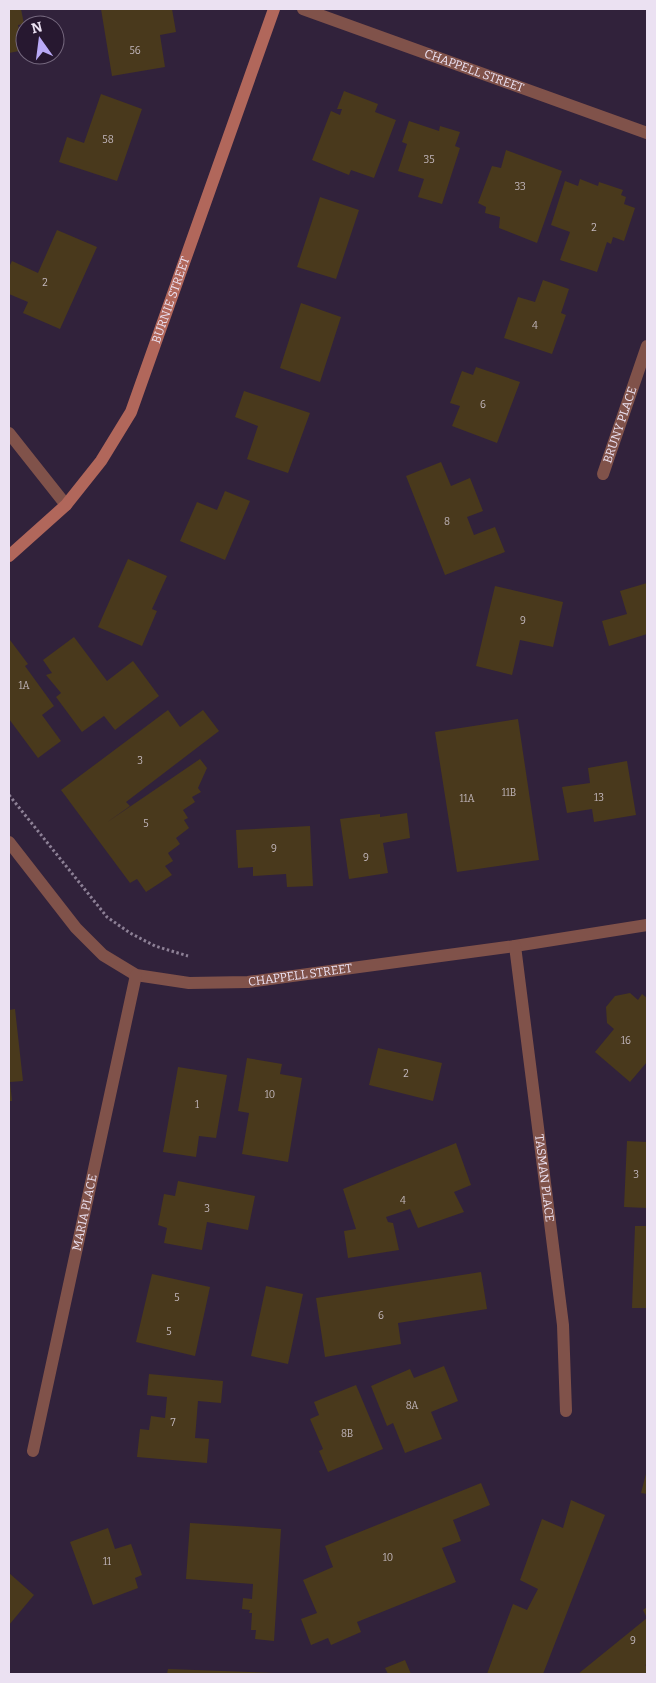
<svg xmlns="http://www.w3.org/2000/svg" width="656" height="1683" font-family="Bitter,serif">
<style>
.building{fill:#49391c}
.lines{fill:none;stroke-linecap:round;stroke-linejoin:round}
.path{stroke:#8d8096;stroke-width:3;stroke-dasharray:2.5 2.5;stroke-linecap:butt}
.street{stroke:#80524a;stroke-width:12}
.secondary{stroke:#b1675b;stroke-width:12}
.labels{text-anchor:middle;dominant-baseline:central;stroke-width:4.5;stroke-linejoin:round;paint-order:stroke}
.number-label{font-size:10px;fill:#c2b7bc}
.street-label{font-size:12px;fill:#ebe1f2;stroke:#271830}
</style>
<rect width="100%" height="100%" fill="#31223b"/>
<path class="building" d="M9,9h12l3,15 -6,1 6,25 -15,3z
M101,9h71l4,23 -16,3 5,32 -53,9z
M344,91l34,13 -3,8 21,8 -22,58 -23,-8 -2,5 -37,-15 19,-49 9,4 2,-6h-5z
M101,94l41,15 -25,72 -58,-19 8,-25 17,6z
M409,121l30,10 1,-5 20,6 -5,14 5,2 -18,56 -24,-7 6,-18 -26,-8 9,-27 -5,-2z
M506,150l56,21 -25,72 -38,-15 1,-11 -15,-4 1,-6 -8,-4 14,-37 9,2z
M580,179l18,7 1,-4 24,8 -2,5 5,2 -2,7 11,4 -11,33 -11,-4 -2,7 -4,-2 -10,30 -37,-12 10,-28 -19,-7 14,-44 13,5z
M320,197l39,13 -23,69 -39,-12z
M57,230l40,17 -37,82 -37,-16 5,-11 -19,-8v-27l3,-6 26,12z
M543,280l26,9 -8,24 5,2 -14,39 -48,-16 14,-41 17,5z
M301,303l40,14 -21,65 -40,-14z
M476,367l44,15 -23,61 -45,-17 8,-20 -10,-3 12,-32 11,4z
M244,391l66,22 -22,60 -41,-14 11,-33 -23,-9z
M441,462l10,24 19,-8 13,33 -16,6 7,18 21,-8 10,25 -60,23 -39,-99z
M225,491l25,10 -25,59 -45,-19 17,-39 20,8z
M128,559l39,17 -15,33 5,2 -15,35 -44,-19z
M647,583v51l-38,12 -7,-25 25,-7 -7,-23z
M495,586l68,16 -10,45 -33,-7 -8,35 -36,-9z
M74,637l33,44 26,-20 26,35 -44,34 -11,-14 -22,16 -26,-35 5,-4 -15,-18 6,-2 -9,-13z
M10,640l18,24 -3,2 29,40 -12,9 19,26 -23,17 -29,-39v-78z
M168,710l12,17 23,-17 16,21 -93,71 4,4 -24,17 94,-64 7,9 -9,20 3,4 -9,5 3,5 -12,8 5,8 -4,2 5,8 -13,10 4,6 -12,9 5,8 -8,5 7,9 -26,17 -9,-13 -7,4 -69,-93z
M518,719l21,141 -82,12 -22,-140z
M627,761l9,54 -42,7 -2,-13 -25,4 -5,-26 28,-4 -2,-15z
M407,813l3,25 -27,5 5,30 -39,6 -9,-60 40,-5v3z
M310,826l3,60 -26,1 -1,-13 -33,2v-9l-15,1 -2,-38z
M630,993l8,7 4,-6 5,4v64l-17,20 -35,-30 19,-23 -7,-6 -1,-16 9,-11z
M15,1009l8,72 -13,1 2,19h-3v-91z
M378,1048l64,15 -9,38 -64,-16z
M247,1058l35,6 -2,10 22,4 -14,84 -46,-8 7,-41 -11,-2z
M178,1067l49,8 -11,63 -17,-2 -3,21 -33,-5z
M627,1141l20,1v66l-23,-1z
M456,1143l15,42 -17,7 10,20 -46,16 -8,-19 -24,8 2,5 5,1 6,27 -51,8 -4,-27 12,-2 -13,-40z
M178,1181l77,15 -7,34 -41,-8 -5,28 -38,-7 3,-15 -9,-3 6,-31 11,2z
M635,1226h12v82h-15z
M481,1272l6,37 -89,14 3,21 -76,13 -9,-59z
M152,1274l58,13 -15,69 -59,-14z
M266,1286l37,8 -15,70 -37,-8z
M444,1366l14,35 -27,11 11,27 -37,14 -12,-30 -6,3 -16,-40 39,-17 4,9z
M149,1374l74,7 -2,22 -23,-2 -3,37 14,1 -2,24 -70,-6 3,-28 9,1 2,-14 14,2 2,-21 -20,-2z
M356,1385l27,64 -55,23 -9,-21 4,-2 -13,-30 9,-4 -5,-13z
M647,1470v24l-6,-1z
M481,1483l9,22 -37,15 8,21 -19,7 14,34 -99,40 4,10 -30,13 -3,-7 -17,7 -10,-26 16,-6 -14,-33 30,-13 -8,-21z
M571,1500l34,15 -62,159h-56l26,-70 14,6 11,-21 -18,-9 22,-61 21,9z
M190,1523l91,6 -7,112 -19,-2 1,-9h-5l1,-17h-3l1,-3 -8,-1 1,-11 9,1 1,-15 -67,-5z
M108,1528l7,21 16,-5 11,31 -7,3 3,10 -45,17 -23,-63z
M9,1573l25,22 -25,30z
M647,1607v57l-2,1 2,2v7h-69l69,-56 -4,-8z
M405,1660l6,14h-23l-3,-6z
M168,1669l106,4v1h-107z"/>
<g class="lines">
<path class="path" d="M9,795l98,122 23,16 25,13 33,10"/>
<g class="street">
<path id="s1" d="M303,9l344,124"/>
<path d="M9,433l57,72"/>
<path id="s2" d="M603,474l44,-128"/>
<path id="s3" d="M9,842l67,86 27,27 33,20 53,8 59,-1 267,-36 132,-21"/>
<path id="s4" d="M515,946l48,379 3,86"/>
<path id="s5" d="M33,1451l103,-476"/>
</g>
<path class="secondary" id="s6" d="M9,556l57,-51 35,-44 30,-49 143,-403"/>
</g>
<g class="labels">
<g class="number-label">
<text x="135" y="51">56</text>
<text x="108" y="140">58</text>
<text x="429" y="160">35</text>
<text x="520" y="187">33</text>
<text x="594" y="228">2</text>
<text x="45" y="283">2</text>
<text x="535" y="326">4</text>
<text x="483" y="405">6</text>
<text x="447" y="522">8</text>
<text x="523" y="621">9</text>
<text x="24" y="686">1A</text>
<text x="140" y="761">3</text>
<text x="509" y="793">11B</text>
<text x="599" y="798">13</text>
<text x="467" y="799">11A</text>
<text x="146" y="824">5</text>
<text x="274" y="849">9</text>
<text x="366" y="858">9</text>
<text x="626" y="1041">16</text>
<text x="406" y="1074">2</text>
<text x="270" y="1095">10</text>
<text x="197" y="1105">1</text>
<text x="636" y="1175">3</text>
<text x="403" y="1201">4</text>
<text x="207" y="1209">3</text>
<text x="177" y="1298">5</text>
<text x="381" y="1316">6</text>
<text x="169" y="1332">5</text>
<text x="412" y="1406">8A</text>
<text x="173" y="1423">7</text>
<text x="347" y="1434">8B</text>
<text x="388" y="1558">10</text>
<text x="107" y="1562">11</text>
<text x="633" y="1641">9</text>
</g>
<g class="street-label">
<text stroke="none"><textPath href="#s1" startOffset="182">CHAPPELL STREET</textPath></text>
<text stroke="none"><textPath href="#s6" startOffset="309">BURNIE STREET</textPath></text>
<text stroke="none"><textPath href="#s2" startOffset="52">BRUNY PLACE</textPath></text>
<text stroke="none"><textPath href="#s3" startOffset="351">CHAPPELL STREET</textPath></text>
<text stroke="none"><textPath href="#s4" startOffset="234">TASMAN PLACE</textPath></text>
<text stroke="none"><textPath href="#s5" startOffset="244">MARIA PLACE</textPath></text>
</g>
</g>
<rect width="656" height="1683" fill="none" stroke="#ebe1f2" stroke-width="20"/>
<g transform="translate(40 40) rotate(346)"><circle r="24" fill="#271830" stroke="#75687e"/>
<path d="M0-4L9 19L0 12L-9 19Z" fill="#baaaf7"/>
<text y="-8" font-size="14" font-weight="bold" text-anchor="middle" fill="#ebe1f2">N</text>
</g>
</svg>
